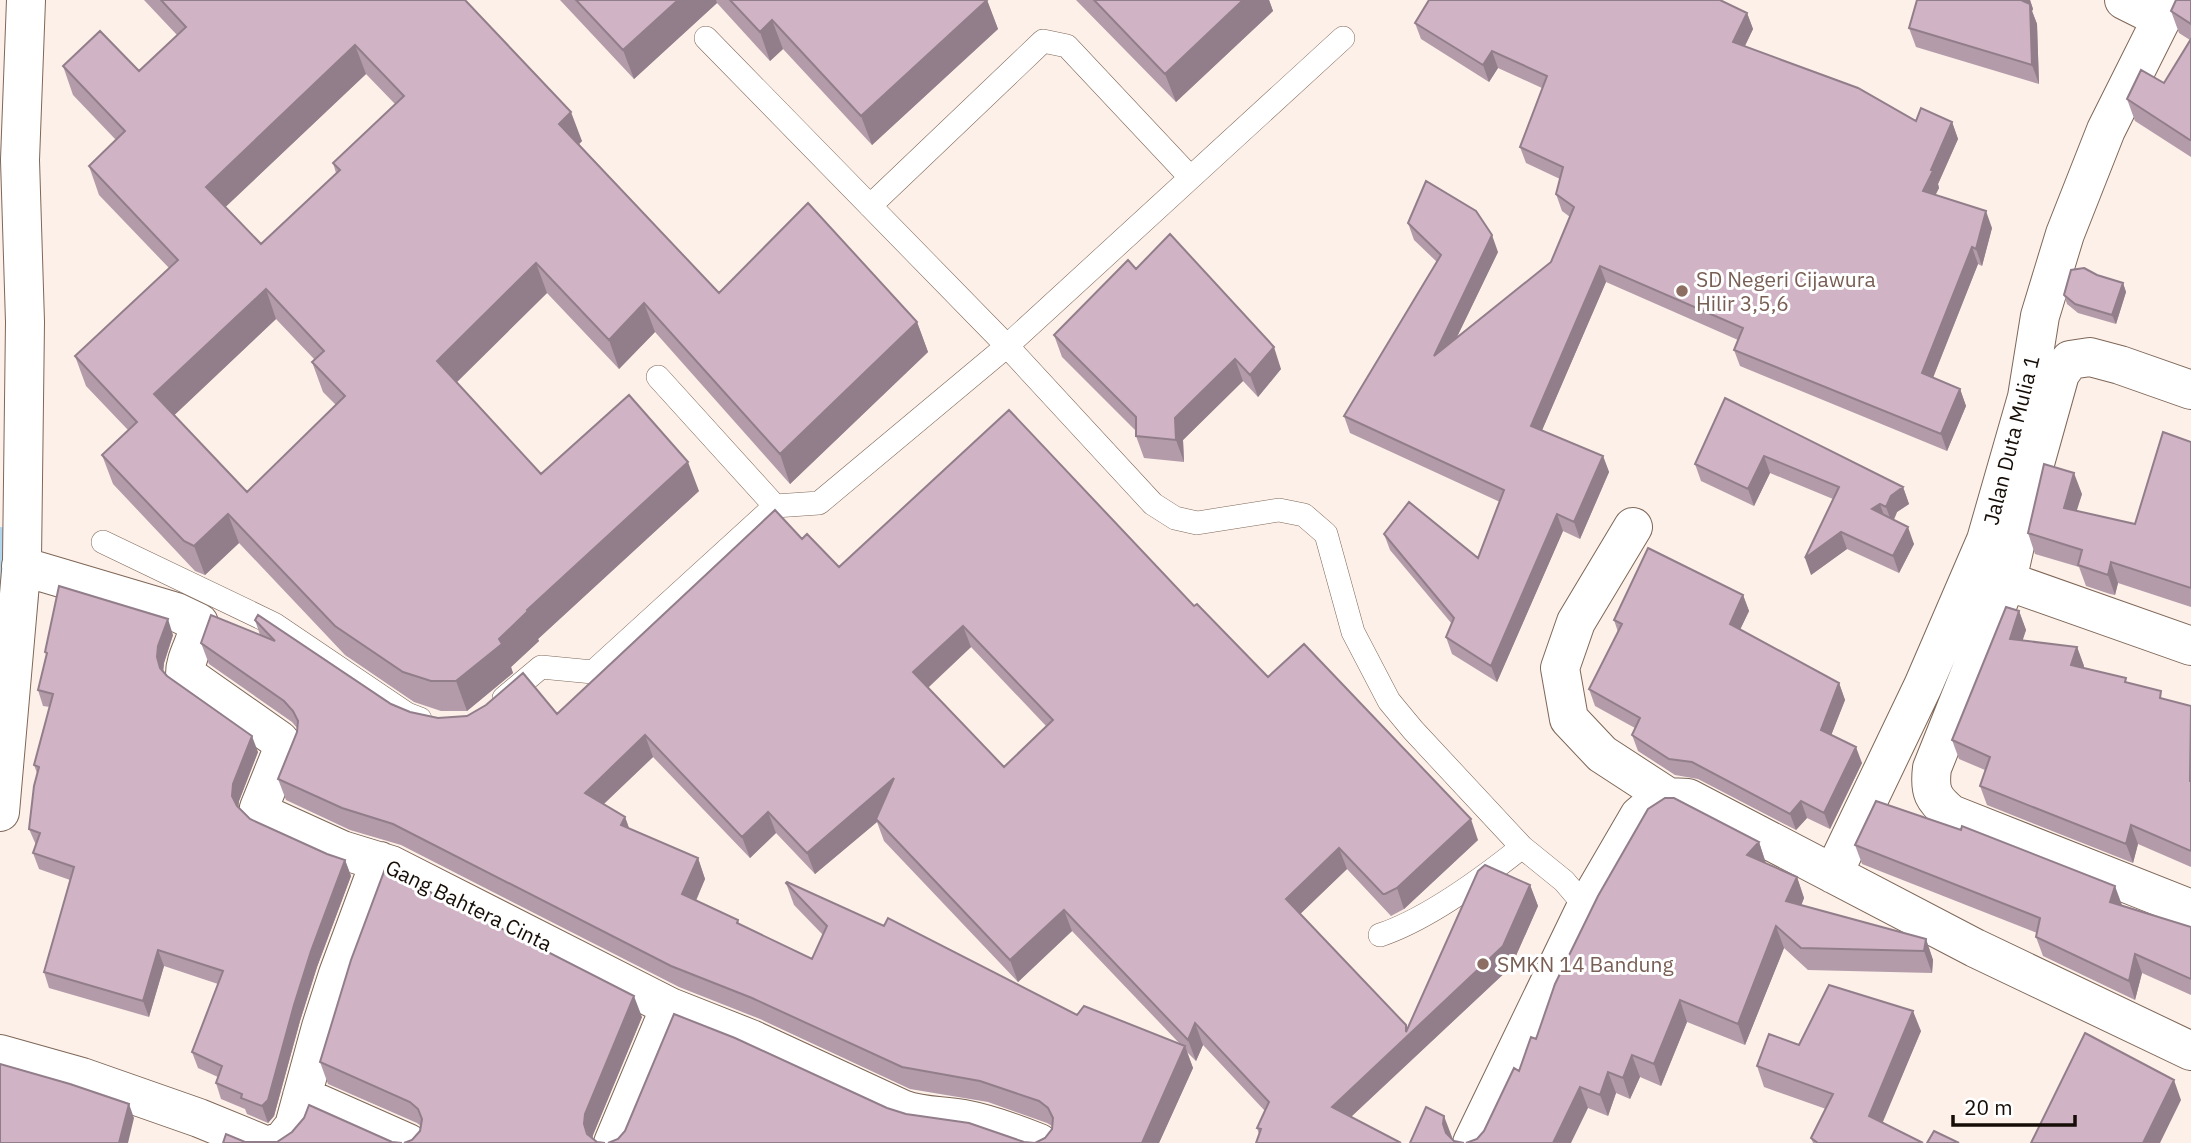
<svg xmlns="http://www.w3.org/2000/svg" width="2191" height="1143" font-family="'IBM Plex Sans',sans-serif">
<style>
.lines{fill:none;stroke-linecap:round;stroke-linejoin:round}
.river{stroke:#b2d5ee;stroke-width:74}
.lane-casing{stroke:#7f6757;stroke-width:24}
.street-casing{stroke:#7f6757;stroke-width:40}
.lane{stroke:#fff;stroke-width:23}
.street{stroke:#fff;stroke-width:38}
.wall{fill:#b39ba9;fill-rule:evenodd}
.shaded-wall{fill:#927e8a}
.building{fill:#d0b4c5;stroke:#927e8a;stroke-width:2;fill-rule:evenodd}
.education-dot{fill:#8d6e63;stroke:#fff;stroke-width:2.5}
.labels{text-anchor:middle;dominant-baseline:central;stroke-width:6;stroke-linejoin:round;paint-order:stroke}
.education-label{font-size:21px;fill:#785e54;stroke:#fff;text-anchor:start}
.street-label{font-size:21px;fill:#160d07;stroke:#fff}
</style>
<rect width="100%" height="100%" fill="#fcf0e9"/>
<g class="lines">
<path class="river" d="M0,564l2,31 -2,16"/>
<g class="lane-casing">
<path id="lane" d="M706,38l301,308 146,158 22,14 22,5 82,-13 25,5 22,19 27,98 36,69 24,29 109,117 42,34 22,26
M870,206l173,-165 24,5 123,131
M658,377l117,129
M103,542l171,82 133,90 13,5
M504,698l37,-31 52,5 182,-166 44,-3 188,-157 336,-308
M1380,935c48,-16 102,-56 142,-88"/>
</g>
<g class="street-casing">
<path id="street" d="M2124,0l38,19
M2191,390l-71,-25 -30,-8 -20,3 -10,14 -33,118 -20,89 -75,187c-3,24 1,31 19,46l240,95
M1633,527l-57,95 -16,46 9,51 33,35 66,43
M21,566l155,46 23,11c-1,18 -14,33 -14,51l94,66 5,6 -25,62 6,7 77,35 49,15 279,142 81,32 151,70c21,8 40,6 61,10 27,5 51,14 76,24
M2007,581l184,65
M0,812l22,-252 3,-238 -5,-162 6,-160
M1833,874l90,-188 63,-146 41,-143 13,-81 25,-82 41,-104 65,-130
M0,1054l82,23 117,41 61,25
M302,1096l106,47
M276,1143l7,-3 11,-14 27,-99 17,-53 42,-113
M613,1143l57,-136
M1472,1143l114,-236 53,-91 14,-12 15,-7 20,1 287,150 216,103"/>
</g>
<use href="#lane" class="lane"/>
<use href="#street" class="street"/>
</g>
<path class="wall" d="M144,0h321l117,141 -3,3 140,149 198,29 11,30 -138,132 -135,-152 -36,37 -72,-76 -91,89 85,92 158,17 -161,148 1,2 -28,26 2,6 -46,38h-26l-27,-9 -69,-47 -106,-112 -34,32 -10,-4 -82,-87 -11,-29 26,-25 -42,-44 -11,-30 94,-88 -70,-73 -10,-29 27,-26 -43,-45 -10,-29 76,5 38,-36zM366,74l29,30 -62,59 3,10 -75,71 -36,-37zM276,319l39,41 -3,2 11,30 13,13 -89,87 -73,-77z
M560,0h427l11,29 -126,116 -89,-96 -13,12 -53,-58 -83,76z
M1076,0h193l4,11 -97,91z
M1917,0h113l3,9 -1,2 5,13 2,60 -123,-37 -7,-19z
M2191,0v157l-56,-36 -8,-22 37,-16 26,-43 -11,-7 -8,-22z
M1747,13l6,16 -8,17 171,75 36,1 6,17 -20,45 1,4 -4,7 57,33 -10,38 -4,-2 -45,114 27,11 6,17 -19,45 -207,-85 -6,-16 4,-10 -132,-58 -64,148 61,26 6,16 -29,67 -17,-8 -66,151 -45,-28 -6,-17 6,-13 -62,-74 -6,-16 94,24 22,-56 -150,-69 -6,-17 93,-154 -23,-22 -6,-17 90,29 -41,85 94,-75 19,-45 -8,-6 -6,-17 4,-15 -34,-16 -6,-16 22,-59 -44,-20 -9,14 -68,-43 -6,-16z
M1136,269l145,100 -23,28 -15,-16 -60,59 1,22 -40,-4 -8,-22v-5l-74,-74 -8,-22z
M2123,283l3,9 -10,32 -38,-11 -11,-9 -3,-9z
M1725,398l178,89 6,17 -12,8 -3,8 20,24 -15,29 -52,-24 -36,26 22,-76 -63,-26 -16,33 -53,-25 -6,-17z
M2191,442v165l-73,-24 -3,12 -5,-1 -24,-8 -7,-19 -44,-13 -7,-21 54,-39 -6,17 59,13z
M802,539l37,28 355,39 74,71 210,163 -74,69 -13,7 -44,-47 -47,45 107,114 123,-143 8,21 -27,61 -160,150 -92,17 -2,-6 8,-17 -62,-66 -7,16 -9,-9 6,16 -34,75h-124l10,-5 7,-9v-3l-5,-3 -59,-21 -78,-13 -150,-70 -81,-32 -278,-142 -51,-15 -64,-30 -8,-21 19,-47v-4l-5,-6 -83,-58 -8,-21 59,-8 -5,-15 136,84 19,8 28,6 119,-4zM971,647l76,80 -43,40 -76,-79zM653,757l97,101 26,-25 39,41 62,-52 7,19 134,141 54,-51 108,113 -103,-29 -291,-132 8,22 29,30 -11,24 -73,-35 -1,-4 -42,-19 9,-22 -7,-21 -69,-30 -4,-11 -21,-13z
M1743,595l6,16 -9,19 99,53 6,17 -14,35 31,28 -32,66 -23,-11 -11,12 -98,-51 -23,-4 -37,-24 -6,-16 3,-7 -40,-22 -6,-17 29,-57 -4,-12z
M2019,611l7,19 -4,10 55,7 7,19 -1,2 44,15 37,16 27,7v161l-53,-23 -5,19 -146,-58 -7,-19 5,-16 -26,-11 -7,-19z
M173,635l-9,28 -1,9 95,80 -19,49 -1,6 12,12 77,35 18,6 6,16 -34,91 -17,54 -26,95 -6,7 -21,-9 -2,-5 -24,-10 -5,-16 2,-6 -20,-9 -6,-16 26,-68 -54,-18 -15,51 -100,-29 -5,-16 26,-92 -31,-11 -6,-16 3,-8 -7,-16 8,-56 -3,-8 16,-58 -7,-1 -5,-16 9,-34 -2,-4z
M1759,842l7,21 31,14 7,21 -3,8 125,33 7,21 -1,13 -124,-3 -24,-22 -39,97 -58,-23 -26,64 -21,-9 -10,22 -14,-6 -8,23 -20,-8 -111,31 7,-8 35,-60 17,-32z
M1855,845l267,60 69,22v68l-49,-22 -7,27 -92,-44 -7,-19 1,-4 -175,-69z
M642,1017l-49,118 -1,3 5,4 -185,-2 8,-9 1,-5 -4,-3 -89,-39 -8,-22z
M1921,1031l-39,91 41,21h-110l-2,-5 15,-29 -62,-22 -7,-21 42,-21z"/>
<path class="shaded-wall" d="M678,0h38l1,3 -83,76 -11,-29z
M987,0l11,29 -126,116 -11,-29z
M1243,0h26l4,11 -97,91 -11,-28z
M2021,0h9l3,9 -1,2 5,13 2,60 -7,-19z
M1747,13l6,16 -14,29 -6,-16z
M772,20l11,29 -13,12 -10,-29z
M355,45l11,29 -150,142 -10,-29z
M1492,51l6,17 -9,14 -6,-17z
M571,112l11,29 -12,12 -11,-29z
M1952,122l6,17 -20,45 1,4 -10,20 -6,-17 8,-21z
M1986,211l6,17 -10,38 -6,-17z
M1492,235l6,17 -58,120 -6,-16z
M1972,247l6,17 -50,126 -6,-17z
M536,263l11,30 -99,98 -11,-30z
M1600,266l6,16 -69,160 -6,-16z
M2123,283l3,9 -10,32 -4,-9z
M266,289l10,30 -111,105 -11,-30z
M644,303l11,29 -36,37 -10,-29z
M917,322l11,30 -138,132 -10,-30z
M1274,347l7,22 -23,28 -8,-22z
M1235,359l8,22 -60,59 1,22 -8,-22 -1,-22z
M1960,389l6,17 -19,45 -6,-17z
M1603,456l6,16 -29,67 -6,-17z
M1764,456l6,17 -16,33 -6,-17z
M688,462l11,29 -161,148 1,2 -28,26 2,6 -46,38 -11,-30 71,-71z
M2074,473l8,21 -11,35 -7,-21z
M1903,487l6,17 -12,8 -5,11 -6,-16 5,-11z
M1880,504l6,17 -14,-12z
M228,514l11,29 -34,32 -11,-29z
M1557,514l6,17 -66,151 -6,-16z
M1908,527l6,17 -15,29 -6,-17z
M1841,532l6,17 -36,26 -6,-17z
M2111,562l7,21 -3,12 -7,-20z
M1743,595l6,16 -14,29 -5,-16z
M2019,611l7,19 -9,28 -7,-19z
M168,619l5,16 -9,28 -1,10 -3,-5 -3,-11 1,-11z
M963,626l8,21 -50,47 -8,-22z
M2077,647l7,19 -6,18 -7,-19z
M1839,683l6,17 -18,46 -6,-16z
M645,735l8,22 -60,57 -8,-21z
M252,736l6,16 -19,49 -1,11 -6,-16 1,-12z
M1856,747l6,16 -32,66 -6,-16z
M894,778l-18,41 1,3 -62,52 -8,-21z
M1801,801l6,17 -11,12 -6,-16z
M768,812l8,21 -26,25 -8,-21z
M625,817l8,22 -12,-14z
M1471,819l7,21 -74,69 -7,-21z
M2131,825l7,19 -5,19 -7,-19z
M1759,842l7,22 -19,-9z
M1339,848l8,21 -53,51 -8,-21z
M698,858l7,21 -16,37 -7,-22z
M345,860l6,16 -34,91 -17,54 -26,95 -6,7 -6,-17 49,-155z
M1797,877l7,21 -10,25 -8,-22z
M1530,885l8,21 -27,61 -172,161 -7,-21 74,-75v-7l3,9z
M2115,886l7,19 -5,17 -7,-20z
M1064,910l8,21 -54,51 -8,-22z
M1776,926l8,22 -39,97 -7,-21z
M1926,939l7,21 -1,13 -8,-22z
M158,950l6,16 -15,51 -6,-16z
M2135,954l7,19 -7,27 -6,-19z
M634,996l8,21 -49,118 -1,8 -8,-19 1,-10z
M1680,1000l7,22 -26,64 -7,-22z
M1913,1011l8,20 -44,105 -8,-20z
M1195,1023l8,22 -7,16 -8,-21z
M1185,1046l8,22 -34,75h-17z
M1632,1055l8,22 -10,22 -7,-21z
M1608,1072l8,21 -8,23 -8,-21z
M2174,1080l7,20 -21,43h-17z
M1580,1087l8,21 -17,35h-18z
M129,1104l5,14 -6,25h-9z
M1444,1116l8,21 -1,6h-2l-6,-19z"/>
<path class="building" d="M161,0h304l106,112 -12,12 160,169 89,-90 109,119 -137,132 -136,-151 -35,37 -73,-77 -99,98 104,113 88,-79 59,67 -161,148 1,1 -29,28 3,5 -46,37h-25l-28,-9 -68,-46 -107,-112 -34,32 -10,-5 -82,-86 35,-33 -62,-66 103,-96 -89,-94 36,-35 -62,-65 37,-35 39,40 47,-44zM355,45l49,51 -71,67 7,7 -79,74 -55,-57zM266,289l58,62 -12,11 33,34 -98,96 -93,-98z
M576,0h102l-55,50z
M730,0h257l-126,116 -89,-96 -12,12z
M1094,0h149l-78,74z
M1429,0h291l27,13 -14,29 125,46 58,33 5,-13 31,14 -21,48 2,1 -10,20 63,20 -10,38 -4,-2 -50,126 38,16 -19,45 -207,-84 9,-22 -143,-62 -69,160 72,30 -29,66 -17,-8 -66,152 -45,-29 8,-19 -70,-84 25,-32 69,56 26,-68 -160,-74 97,-161 -33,-32 18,-42 50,30 16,24 -58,121 117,-94 23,-55 -18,-13 7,-27 -43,-20 27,-71 -55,-25 -9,14 -68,-42z
M1917,0h104l9,4 2,61 -123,-37z
M2176,0h15v24l-20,-13z
M2191,39v100l-1,1 -63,-41 14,-29 23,13z
M1170,234l104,113 -24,28 -15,-16 -60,59 1,22 -40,-4v-19l-82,-82 74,-75 8,9z
M2084,268l13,7 26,8 -11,32 -37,-11 -11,-9 7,-25z
M1725,398l178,89 -12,9 -5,11 -6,-3 -8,5 36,18 -15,29 -52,-24 -36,26 34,-71 -75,-31 -16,33 -53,-25z
M1009,410l185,196 3,-2 71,73 36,-33 167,175 -74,69 -12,6h-2l-44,-46 -53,51 120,126v7l72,-161 7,-6 45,20 -27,61 -171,161 69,36h-145l5,-14 -4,-1 12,-26 -74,-79 -7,17 -124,-130 -54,50 -134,-141 18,-41 -87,75 -39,-41 -26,25 -97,-102 -60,58 40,24 -4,8 77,33 -16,36 56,26 -1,3 75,36 15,-33 -41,-43 1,-1 97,44 4,-8 189,97 7,-9 101,40 -43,97h-107l10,-5 7,-9 1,-11 -5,-10 -9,-7 -59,-20 -78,-14 -150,-69 -81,-32 -278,-142 -51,-16 -64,-29 19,-47 1,-11 -5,-10 -9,-10 -83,-58 10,-28 64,26 -20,-21 3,-5 133,89 19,8 28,6 29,-2 19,-11 37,-32 34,41 218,-204 27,29 5,-5 32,33zM963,626l90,94 -49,47 -91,-95z
M2163,432l28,10v146l-80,-26 -3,13 -30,-10 4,-15 -54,-17 16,-69 30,9 -10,35 71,16z
M1648,548l95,47 -13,29 109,59 -18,47 35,17 -32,66 -23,-12 -11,13 -98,-52 -23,-3 -37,-24 8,-17 -51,-29 33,-65 -8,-4z
M59,586l109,33 -10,27 -1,11 3,11 7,8 85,60 -19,48 -1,12 5,10 13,13 77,35 18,6 -34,91 -17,54 -26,95 -6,6 -21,-8 1,-4 -26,-11 6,-17 -30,-14 31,-81 -65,-21 -15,51 -99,-29 30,-105 -41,-14 7,-20 -11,-4 5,-43 5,-19 -5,-2 19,-71 -15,-4 9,-37 -2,-1z
M2006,607l13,4 -9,28 67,8 -6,18 55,13 -1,4 36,9 -1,7 31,8 -1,75h1v70l-60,-26 -5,19 -146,-58 10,-29 -38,-17z
M1665,798h9l85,44 -12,13 50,22 -11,24 140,38 -2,12 -123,-3 -25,-22 -38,98 -58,-24 -26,64 -22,-9 -9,23 -15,-6 -8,23 -20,-8 -27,56h-87l11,-4 7,-8 30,-63 5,3 12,-34 5,2 19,-55 43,-88 50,-87z
M1876,801l85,29 1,-4 153,60 -5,16 81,25v52l-56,-25 -6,27 -93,-44 4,-19 -185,-73z
M385,869l249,127 -49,118 -1,10 3,10 10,8 8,1h-201l8,-3 8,-9 2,-12 -4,-10 -8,-7 -90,-40 31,-102z
M1829,985l84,26 -44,105 54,27h-105l-7,-5 22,-44 -76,-28 12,-32 30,11z
M674,1014l61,24 152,70 19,6 63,9 55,19 11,1h-427l10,-4 7,-8z
M2085,1033l89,47 -31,63h-112z
M0,1064l70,20 59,20 -10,39h-119z
M309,1105l83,37 10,1h-179l3,-9 19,8h32l15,-10 12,-14z
M1426,1107l18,9 -1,8 3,9 8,8 10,2h-54z
M1934,1131l25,12h-32z"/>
<g class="education-dot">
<circle cx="1682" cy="291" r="7"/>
<circle cx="1483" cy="964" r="7"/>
</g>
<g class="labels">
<g class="education-label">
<text x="1696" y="279">SD Negeri Cijawura<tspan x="1696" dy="24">Hilir 3,5,6</tspan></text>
<text x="1497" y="964">SMKN 14 Bandung</text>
</g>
<g class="street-label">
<text transform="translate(2011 440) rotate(-76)">Jalan Duta Mulia 1</text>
<text transform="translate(469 905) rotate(26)">Gang Bahtera Cinta</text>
</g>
</g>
<path d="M1953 1115v10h122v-10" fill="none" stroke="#160d07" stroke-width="3.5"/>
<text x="1964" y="1115" font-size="21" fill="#160d07" stroke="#ffffff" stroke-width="5" paint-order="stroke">20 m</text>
</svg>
